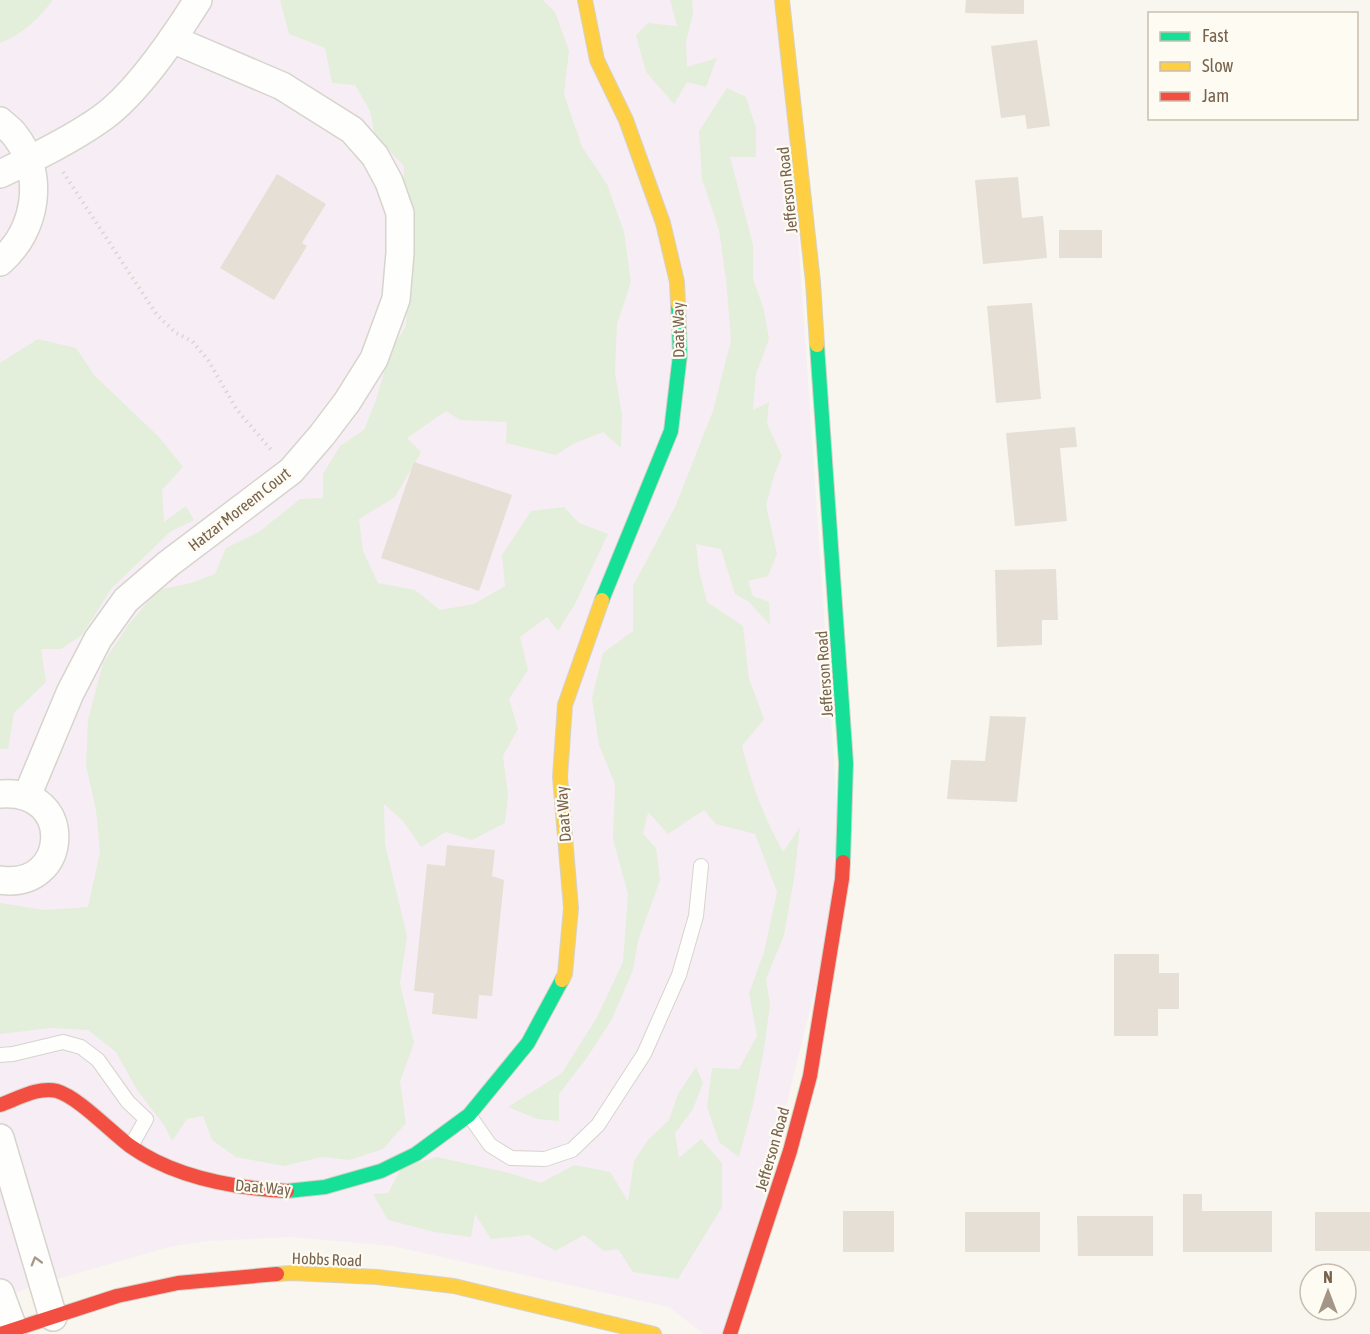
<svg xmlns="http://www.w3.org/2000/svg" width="1370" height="1334" font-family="'Asap Condensed',sans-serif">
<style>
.education{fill:#f6eef4}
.green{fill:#e3efda}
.building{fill:#e5dfd6}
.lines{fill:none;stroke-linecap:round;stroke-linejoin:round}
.lane-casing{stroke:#d7d3cd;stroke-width:16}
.street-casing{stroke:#d7d3cd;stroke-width:30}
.fast-casing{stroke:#d6d2c9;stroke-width:16}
.slow-casing{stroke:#d6d2c9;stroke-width:16}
.jam-casing{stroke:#d6d2c9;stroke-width:16}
.path{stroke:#dad6d0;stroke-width:4;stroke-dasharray:1.5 4.5;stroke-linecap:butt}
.lane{stroke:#fefefd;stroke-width:14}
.street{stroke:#fefefd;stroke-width:27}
.fast{stroke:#16e098;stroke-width:14}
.slow{stroke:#ffcf43;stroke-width:14}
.jam{stroke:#f24e42;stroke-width:14}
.oneway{stroke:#a6998b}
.labels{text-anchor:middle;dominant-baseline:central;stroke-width:4.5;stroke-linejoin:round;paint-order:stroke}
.street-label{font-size:16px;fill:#77634e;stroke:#fefbf2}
</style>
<rect width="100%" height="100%" fill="#f8f6ef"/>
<path class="education" d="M0,0h782l60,879 -112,455h-26l-35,-27 -277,-61 -100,-9 -85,4 -38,6 -140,40 -29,14z"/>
<path class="green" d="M0,0h53c-14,18 -31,35 -53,43z
M280,0h263l12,12 14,39 -5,43 18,53 25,37 17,48 7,50 -14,42 -2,50 7,40 -1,34 -18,-16 -30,12 -17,11 -50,-12 1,-21 -47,-2 -14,-9 -39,27 14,14 -26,45 -36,22 4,32 15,32 37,7 25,20 34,-6 31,-18 -3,-31 29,-44 33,-4 15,16 29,11 -33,70 -17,27 -11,-14 -27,20 8,33 -19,29 9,30 -15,27 5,39 -3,28 -33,17 -26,-8 -25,15 -18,-26 -19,-17 1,40 22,92 -7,47 14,60 -14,38 6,42 -23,26 -34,11 -27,-3 -38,9 -48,-9 -24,-17 -9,-24 -16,3 -15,22 -8,-16 -27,-35 -21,-38 -28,-22 -38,-2 -50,6v-131l44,7 44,-3 12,-55 -4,-42 -10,-44 2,-46 15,-57 26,-39 29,-34 33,-7 24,-9 11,-26 33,-16 41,-33 23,-1v-24l17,-28 24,-16 12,-30 14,-48 16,-26 2,-40 -5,-95 1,-25 -29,-30 -5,-25 -15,-26 -23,-2 -7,-35 -36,-14z
M670,0h22l1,13 -7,29 1,25 30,-9 -11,29 -19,-5 -13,22 -28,-32 -10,-37 12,-12 29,3z
M727,88l19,9 10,31v29h-26l23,88v34l11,31 5,29 -13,35 -3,36 16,-8 -2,22 15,32 -8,19 -8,30 11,49 -9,22 -20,5 5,15 16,6 1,23 -22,-24 -13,-7 -14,-45 -25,-5 3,27 8,31 36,24 6,53 15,40 -22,27c10,40 21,69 41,106l17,-25 -6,52 -10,56 -18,44 4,26 -6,44 -11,56 -14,52 -20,-15 -12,-35 5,-39 27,1 18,-33 -8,-43 15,-41 13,-60 -22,-58 -39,-10 -12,-14 -36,24 -20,-22 -5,22 13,14 4,32 -22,61 -5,29 -21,49 -26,40 -27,35v27l-22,-2 -29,-12 54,-34 35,-56 26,-55 5,-68 -15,-55 2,-55 -16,-39 -7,-47 11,-45 30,-22v-45l42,-79 38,-96 18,-71 -5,-61 -7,-49 -17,-51 -3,-48z
M38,339l38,9 19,28 64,61 24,30 -21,23 2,32 22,-16 8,14 -24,12 -59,57 -29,46 -21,14h-20l5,33 -32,31 -6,36h-8v-386z
M696,1067l7,16 -10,26 -18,24 4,25 22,-19 21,24v44l-44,72 -45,-7 -15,-23 -14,2 -20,-16 -29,16 -26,-16 -38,4 -16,-25 -4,23 -37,-5 -46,-12 -15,-26 15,-1 14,-26 35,-10 72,16 32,10 33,-18 36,7 18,29 6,-40 14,-21 21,-20 9,-26z"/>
<path class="building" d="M966,0h58v14l-59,-1z
M1037,40l13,86 -23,3 -2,-14 -24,3 -10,-72z
M277,174l49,30 -24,39 5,3 -33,54 -54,-32z
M1018,177l4,41 21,-2 4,42 -64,6 -8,-84z
M1059,230h43v28h-43z
M1032,303l9,96 -45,4 -9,-97z
M1075,427l2,20 -17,1 7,73 -52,5 -9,-93z
M414,462l98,33 -33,96 -98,-33z
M1056,569l2,51h-16v25l-45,2 -2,-77z
M990,716l36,1 -9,85 -70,-3 4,-39 34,1z
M447,845l48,5 -3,26 12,4 -12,116 -13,-1 -2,24 -45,-5 2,-21 -20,-2 13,-127 18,2z
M1114,954h45v19h20v36h-21v27h-44z
M1183,1194h19v17h70v41h-89z
M843,1211h51v41h-51z
M965,1212h75v40h-75z
M1315,1212h55v39h-55z
M1077,1216h76v40h-75z"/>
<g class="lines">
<g class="lane-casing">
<path id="lane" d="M0,1055l13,-1 50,-12 18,5 17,13 30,42 18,17 -15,27
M469,1115l21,30 21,13 34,1 27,-9 26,-25 46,-71 35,-79 17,-59 5,-50"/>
</g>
<g class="street-casing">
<path id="street" d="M0,121c4,4 10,8 14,13 32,40 23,96 -14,128
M0,174c34,-16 71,-34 102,-56 36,-26 72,-80 96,-118
M0,794c76,-7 70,97 0,86
M27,796l43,-103 28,-54 28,-39 42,-36 123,-93 31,-36 25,-33 27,-43 22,-60 4,-46v-40l-11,-31 -14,-26 -23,-26 -70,-44 -110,-47
M0,1138l53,179
M0,1293l13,35"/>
</g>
<g class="fast-casing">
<path id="fast" d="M817,345l29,418 -3,99
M602,600l69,-169 9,-76 -2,-51
M287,1191l38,-4 56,-16 35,-17 53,-39 59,-72 34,-63"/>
</g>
<g class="slow-casing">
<path id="slow" d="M585,0l12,60 29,60 37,103 14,59 1,22
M782,0l31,282 4,63
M562,980l3,-6 6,-66 -11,-131 5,-72 37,-105
M277,1274l15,-1 85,4 77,9 200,48"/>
</g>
<g class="jam-casing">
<path id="jam" d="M0,1105c17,-6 39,-19 57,-14 21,6 54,41 73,55 45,32 103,42 157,45
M0,1334l117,-38 61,-13 99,-9
M730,1334l60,-183 20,-75 32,-197 1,-17"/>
</g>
<path class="path" d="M63,172l94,143 19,18 16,8 16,19 29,50 36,42"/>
<use href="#lane" class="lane"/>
<use href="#street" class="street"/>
<use href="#fast" class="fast"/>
<use href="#slow" class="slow"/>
<use href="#jam" class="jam"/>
</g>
<defs><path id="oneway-chevron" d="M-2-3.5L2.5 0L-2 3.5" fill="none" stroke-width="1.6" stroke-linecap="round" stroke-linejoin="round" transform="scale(1.5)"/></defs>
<use class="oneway" href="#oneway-chevron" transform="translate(36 1261) rotate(-106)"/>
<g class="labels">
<g class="street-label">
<text transform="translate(787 190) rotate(-96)">Jefferson Road</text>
<text transform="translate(678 330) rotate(-91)">Daat Way</text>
<text transform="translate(239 509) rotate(-38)">Hatzar Moreem Court</text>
<text transform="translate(824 674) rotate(-94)">Jefferson Road</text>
<text transform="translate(563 814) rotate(-94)">Daat Way</text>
<text transform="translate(772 1149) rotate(-74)">Jefferson Road</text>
<text transform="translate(263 1187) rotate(5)">Daat Way</text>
<text transform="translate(327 1259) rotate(2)">Hobbs Road</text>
</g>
</g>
<rect x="1148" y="12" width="210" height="108" fill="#fefbf2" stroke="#c8beb0" stroke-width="1.5"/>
<rect x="1160" y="32" width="30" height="9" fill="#16e098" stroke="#c8beb0" stroke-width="1.5"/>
<text x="1202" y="42" font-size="18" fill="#77634e">Fast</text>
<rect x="1160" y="62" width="30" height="9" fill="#ffcf43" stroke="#c8beb0" stroke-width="1.5"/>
<text x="1202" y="72" font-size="18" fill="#77634e">Slow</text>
<rect x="1160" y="92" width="30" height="9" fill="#f24e42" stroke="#c8beb0" stroke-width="1.5"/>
<text x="1202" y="102" font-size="18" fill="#77634e">Jam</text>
<g transform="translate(1328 1292)"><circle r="28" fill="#fefbf2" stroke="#c8beb0" stroke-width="1.5"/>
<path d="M0-4.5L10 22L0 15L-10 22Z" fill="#a49686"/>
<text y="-9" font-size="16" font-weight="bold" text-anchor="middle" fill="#77634e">N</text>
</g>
</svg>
